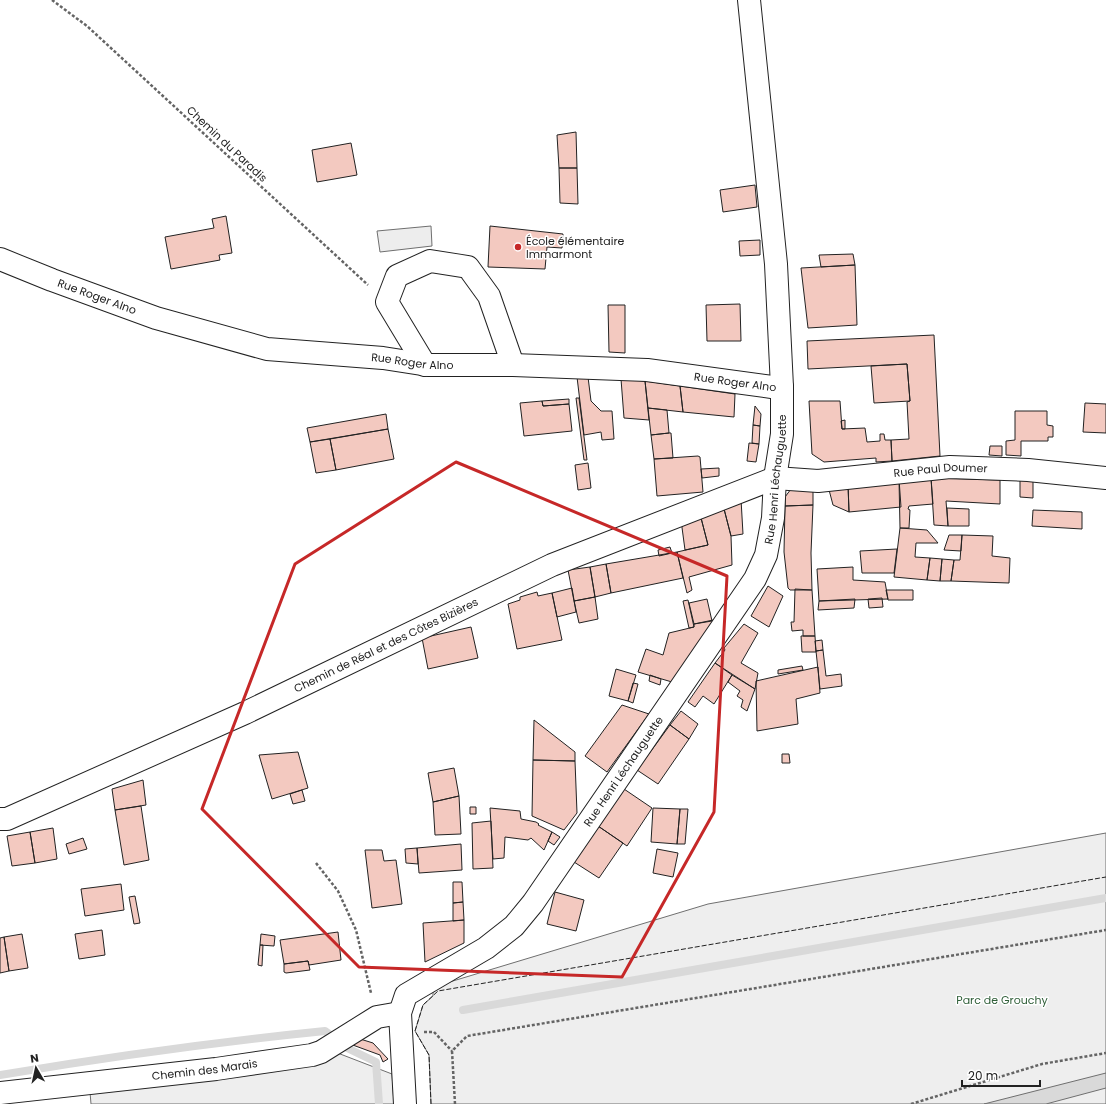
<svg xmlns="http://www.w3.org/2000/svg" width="1106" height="1104" font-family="Poppins,sans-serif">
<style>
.green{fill:#eee;stroke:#6f6f6f}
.parking{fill:#ededed;stroke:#6f6f6f}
.water{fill:#d9d9d9;stroke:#6f6f6f}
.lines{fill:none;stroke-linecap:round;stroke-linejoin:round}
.stream{stroke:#d9d9d9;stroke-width:8}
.building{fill:#f3c9c0;stroke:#222}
.minor-casing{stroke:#222;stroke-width:24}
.path{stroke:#646464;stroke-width:2.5;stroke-dasharray:3 2;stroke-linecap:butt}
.minor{stroke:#fff;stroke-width:22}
.fence{stroke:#222;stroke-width:1;stroke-dasharray:5 2;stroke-linecap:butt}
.marked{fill:none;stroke:#c62828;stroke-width:3;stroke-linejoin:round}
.poi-dot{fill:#c62828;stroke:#fff;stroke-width:1.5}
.labels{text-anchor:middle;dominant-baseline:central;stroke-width:3;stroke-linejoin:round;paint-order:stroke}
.street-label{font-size:11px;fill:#222;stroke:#fff}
.poi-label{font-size:11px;fill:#222;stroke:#fff;text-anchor:start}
.park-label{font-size:11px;fill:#2f5e38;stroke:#fff}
</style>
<rect width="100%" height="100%" fill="#fff"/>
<path class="green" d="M1106,833v271h-675l-2,-49 -14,-24 8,-26 10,-9v-9l275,-83z
M335,1052l57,22 2,30h-303l-1,-12z"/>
<path class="parking" d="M431,226l1,20 -52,6 -3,-21z"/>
<path class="water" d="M1106,1073v15l-60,16h-62z"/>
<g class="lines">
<path class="stream" d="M463,1010l643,-112
M343,1046l33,16 3,42
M0,1075c108,-18 216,-33 325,-44l4,3"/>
</g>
<path class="building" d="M576,132l1,36h-18l-2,-33z
M351,143l6,32 -40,7 -5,-32z
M559,168h18l1,36 -18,-1z
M755,185l2,22 -34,5 -3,-22z
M226,216l6,37 -13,2 1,5 -49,9 -6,-32 49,-9 -2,-9z
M490,226l73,8 -1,14 -15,-1 -2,22 -57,-2z
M760,240v15l-20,1 -1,-15z
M853,254l2,11 -34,2 -2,-12z
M855,265l2,60 -49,3 -7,-60z
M740,304l1,37h-34l-1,-36z
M608,305h17v48l-16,-1z
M934,335l6,121 -48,5 -1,-21 18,-1 -2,-37 3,-1 -3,-37 -99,5 -1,-28z
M907,364l3,37 -36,2 -3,-37z
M577,377h11l3,24 10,10h11l2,28 -12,1 -1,-8 -17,3z
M621,379l24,2 4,39 -25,-2z
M645,381l35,5 3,26 -35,-4z
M680,386l55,8 -1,23 -51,-5z
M576,398h3l8,62h-3z
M569,399v5l-26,2 -1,-5z
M542,401l1,5 26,-2 3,27 -48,5 -4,-33z
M809,401h31l2,28 23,-1 2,14 13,-1v-7h4l1,6h6l1,21 -16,1v-4l-52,4 -12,-8z
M1085,403l21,1v29l-23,-1z
M755,406l6,8 -1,12 -7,-1z
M648,408l19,2 2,23 -18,2z
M1015,411h32v14l6,1v11h-5v4h-27v15l-15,-1v-14l9,-1z
M386,414l2,15 -78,13 -3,-14z
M845,420v9h-3l-1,-8z
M753,425l7,1 -1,18 -7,-1z
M388,429l6,30 -58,11 -6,-31z
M669,433h2l2,25 -19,1 -3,-24z
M330,439l6,31 -20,3 -6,-31z
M749,443l10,1 -3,18 -9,-1z
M990,446h12v10l-13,-1z
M698,456l2,1 3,35 -46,4 -3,-37z
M588,463l3,25 -13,2 -3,-25z
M719,468v8l-17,2 -1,-9z
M931,478l69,2v24l-54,-3 2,25 -14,-1z
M931,478l2,26 -24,2 -1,3 2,1 -1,18h-9l-1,-49z
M899,479l2,28 -52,5 -1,-28z
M1020,480l13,1v17l-13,-1z
M848,484l1,28 -16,-7 -5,-19z
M791,489h22v16l-28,1v-9z
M741,499l2,35 -12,2 -8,-31z
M723,505l8,31 1,29 -43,12 3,13 -5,3 -10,-41 31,-7 -8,-31z
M813,505l-2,48 1,37h-22l-2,-2 -4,-36 1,-46z
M947,508l22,1v17h-21z
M1033,510l49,2v17l-50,-3z
M700,514l8,31 -23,5 -4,-30z
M900,528l27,2 11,13h-22l-1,14 15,1 -3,22 -33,-3z
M949,535h13l-1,16 -17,-1z
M962,535l31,1 -1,20 18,2 -1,25 -58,-2 3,-21h6z
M670,547l2,6 -13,3 -1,-6z
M897,549l-3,24h-32l-2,-22z
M677,552l6,26 -72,15 -5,-29z
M930,558l12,1 -2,22 -13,-1z
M942,559l12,1 -3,21h-11z
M606,564l5,29 -16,4 -5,-30z
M590,567l5,30 -21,4 -6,-31z
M853,567v13l32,2 3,17 -69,2 -2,-32z
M768,586l15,10 -14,31 -18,-11z
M572,588l4,24 -19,5 -5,-24z
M795,589l17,1 3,46h-12v-6l-11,1 -1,-9h3z
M886,590h27v10h-25z
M537,592l1,4 14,-3 10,47 -45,9 -9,-45 12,-4v-3z
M595,597l3,22 -19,4 -5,-22z
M882,598l1,9 -14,1 -1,-9z
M707,599l5,22 -18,3 -5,-21z
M855,599l-1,9 -36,2 1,-9z
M688,600l6,27 -5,1 -6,-27z
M718,619l-46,63 -34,-10 8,-23 17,6 6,-22 25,-6v-3z
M744,624l14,9 -17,30 17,10 -3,16 -40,-26 10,-13 -1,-2z
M471,627l7,31 -50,11 -6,-31z
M801,636h14l1,16h-14z
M822,640l1,10 -7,1 -1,-10z
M823,650l3,26 15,-2 1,12 -22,3 -4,-38z
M715,663l17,12 -18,29 -11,-8 -8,11 -7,-5z
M802,666l1,4 -25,4v-4z
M818,667l2,26 -24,6 2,25 -41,7 -1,-50z
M616,669l20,6 -8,26 -19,-5z
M650,675l11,4 -1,6 -11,-4z
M732,675l23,14 -8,22 -6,-4 2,-7 -6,-4 3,-5 -12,-9z
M633,683l5,1 -5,19 -5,-2z
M622,705l27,9 -42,58 -22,-16z
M681,711l17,13 -9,15 -19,-14z
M534,720l41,32v9l-42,-1z
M670,725l19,14 -31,45 -21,-14z
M298,752l10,36 -36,11 -13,-44z
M782,754h7l1,9h-8z
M533,760l42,1 2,52 -13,17 -32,-14z
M454,768l5,28 -26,6 -5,-29z
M143,780l3,25 -31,5 -3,-21z
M624,789l28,19 -25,38 -29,-20z
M302,790l3,11 -12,3 -3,-10z
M459,796l2,38 -26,1 -2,-33z
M141,806l8,54 -25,5 -9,-55z
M470,807h6v7h-6z
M490,808l30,3 1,8 15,3 3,2 -1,1 14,7 -8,18 -13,-12 -3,2 -23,-3 -1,21 -11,1z
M653,808l27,1 -3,35 -26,-2z
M680,809h8l-3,35h-8z
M491,821l2,47 -20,1 -1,-46z
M598,826l25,17 -24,35 -25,-16z
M53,828l4,31 -22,4 -5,-31z
M30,832l5,31 -23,3 -5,-30z
M552,832l8,5 -6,8 -6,-4z
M83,838l4,11 -18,5 -3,-10z
M461,844l1,26 -43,3 -2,-25z
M417,848l1,16 -12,-1 -1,-14z
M657,849l21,4 -5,24 -20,-4z
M365,850h17l2,11 12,-1 6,44 -30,4z
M453,882h9l1,20 -10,1z
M121,884l3,26 -39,6 -4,-27z
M555,892l29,8 -8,31 -29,-7z
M135,896l5,27 -6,1 -5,-27z
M463,902l1,18 -11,1v-18z
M464,920v23l-39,19 -2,-39z
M102,930l3,25 -26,4 -4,-25z
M338,932l3,28 -32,5 -1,-4 -24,3 -4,-24z
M22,934l6,34 -19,3 -5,-34z
M261,934l14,2 -1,10 -14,-1z
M4,937l5,34 -9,2v-35z
M260,945h3l-1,21 -4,-1z
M308,961l2,9 -24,3 -2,-1v-8z
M357,1038l16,5 15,16 -5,3 -3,-7 -30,-11z"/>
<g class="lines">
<g class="minor-casing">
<g id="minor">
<path id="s1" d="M0,259l52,21 104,38 111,31 116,9 45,7h85l134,5 125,17h10"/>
<path d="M425,365l-38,-63 10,-26 33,-15 38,6 21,29 24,69"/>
<path id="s2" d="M0,819h7l238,-106 307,-148 223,-87 43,3 132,-14 78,3 78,8"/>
<path id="s3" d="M0,1093l216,-24 96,-14 9,-3 56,-35 23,-4"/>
<path id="s4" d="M405,1104l-5,-91 6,-18 80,-47 28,-22 19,-23 222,-324 11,-24 7,-37 2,-40 7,-44v-47l-6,-123 -27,-264"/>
</g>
</g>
<path class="path" d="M52,0l35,26 281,259
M316,863l22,28 18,39 15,63
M424,1032h10l18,19
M455,1104l-3,-53 15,-15 639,-106
M911,1104l131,-40 64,-11"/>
<use href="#minor" class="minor"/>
<path class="fence" d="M431,1104l-2,-49 -14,-24 8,-26 15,-14 668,-114"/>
</g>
<path class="marked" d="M456,462l271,114 -13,236 -92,165 -263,-10 -157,-158 93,-245z"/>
<circle class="poi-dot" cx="518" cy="247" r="4"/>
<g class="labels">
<g class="street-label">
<text transform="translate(227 144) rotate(43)">Chemin du Paradis</text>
<text stroke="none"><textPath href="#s1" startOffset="104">Rue Roger Alno</textPath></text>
<text stroke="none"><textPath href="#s1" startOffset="428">Rue Roger Alno</textPath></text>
<text stroke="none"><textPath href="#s1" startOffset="752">Rue Roger Alno</textPath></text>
<text stroke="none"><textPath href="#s2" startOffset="1014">Rue Paul Doumer</textPath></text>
<text stroke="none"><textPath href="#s4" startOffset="764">Rue Henri Léchauguette</textPath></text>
<text stroke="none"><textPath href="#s2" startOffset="424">Chemin de Réal et des Côtes Bizières</textPath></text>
<text stroke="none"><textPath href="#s4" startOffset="428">Rue Henri Léchauguette</textPath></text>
<text stroke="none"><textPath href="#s3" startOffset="206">Chemin des Marais</textPath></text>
</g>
<g class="poi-label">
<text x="526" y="241">École élémentaire<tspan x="526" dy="13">Immarmont</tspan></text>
</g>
<g class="park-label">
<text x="1002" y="1000">Parc de Grouchy</text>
</g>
</g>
<g transform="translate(36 1068) rotate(351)" stroke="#ffffff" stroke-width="3" paint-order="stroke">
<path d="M0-3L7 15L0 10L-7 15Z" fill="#222222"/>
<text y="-6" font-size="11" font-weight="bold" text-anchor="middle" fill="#222222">N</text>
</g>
<path d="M962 1080v6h78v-6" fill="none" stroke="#222222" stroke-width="2"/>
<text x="968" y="1080" font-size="12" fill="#222222" stroke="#ffffff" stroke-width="3" paint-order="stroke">20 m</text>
</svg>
